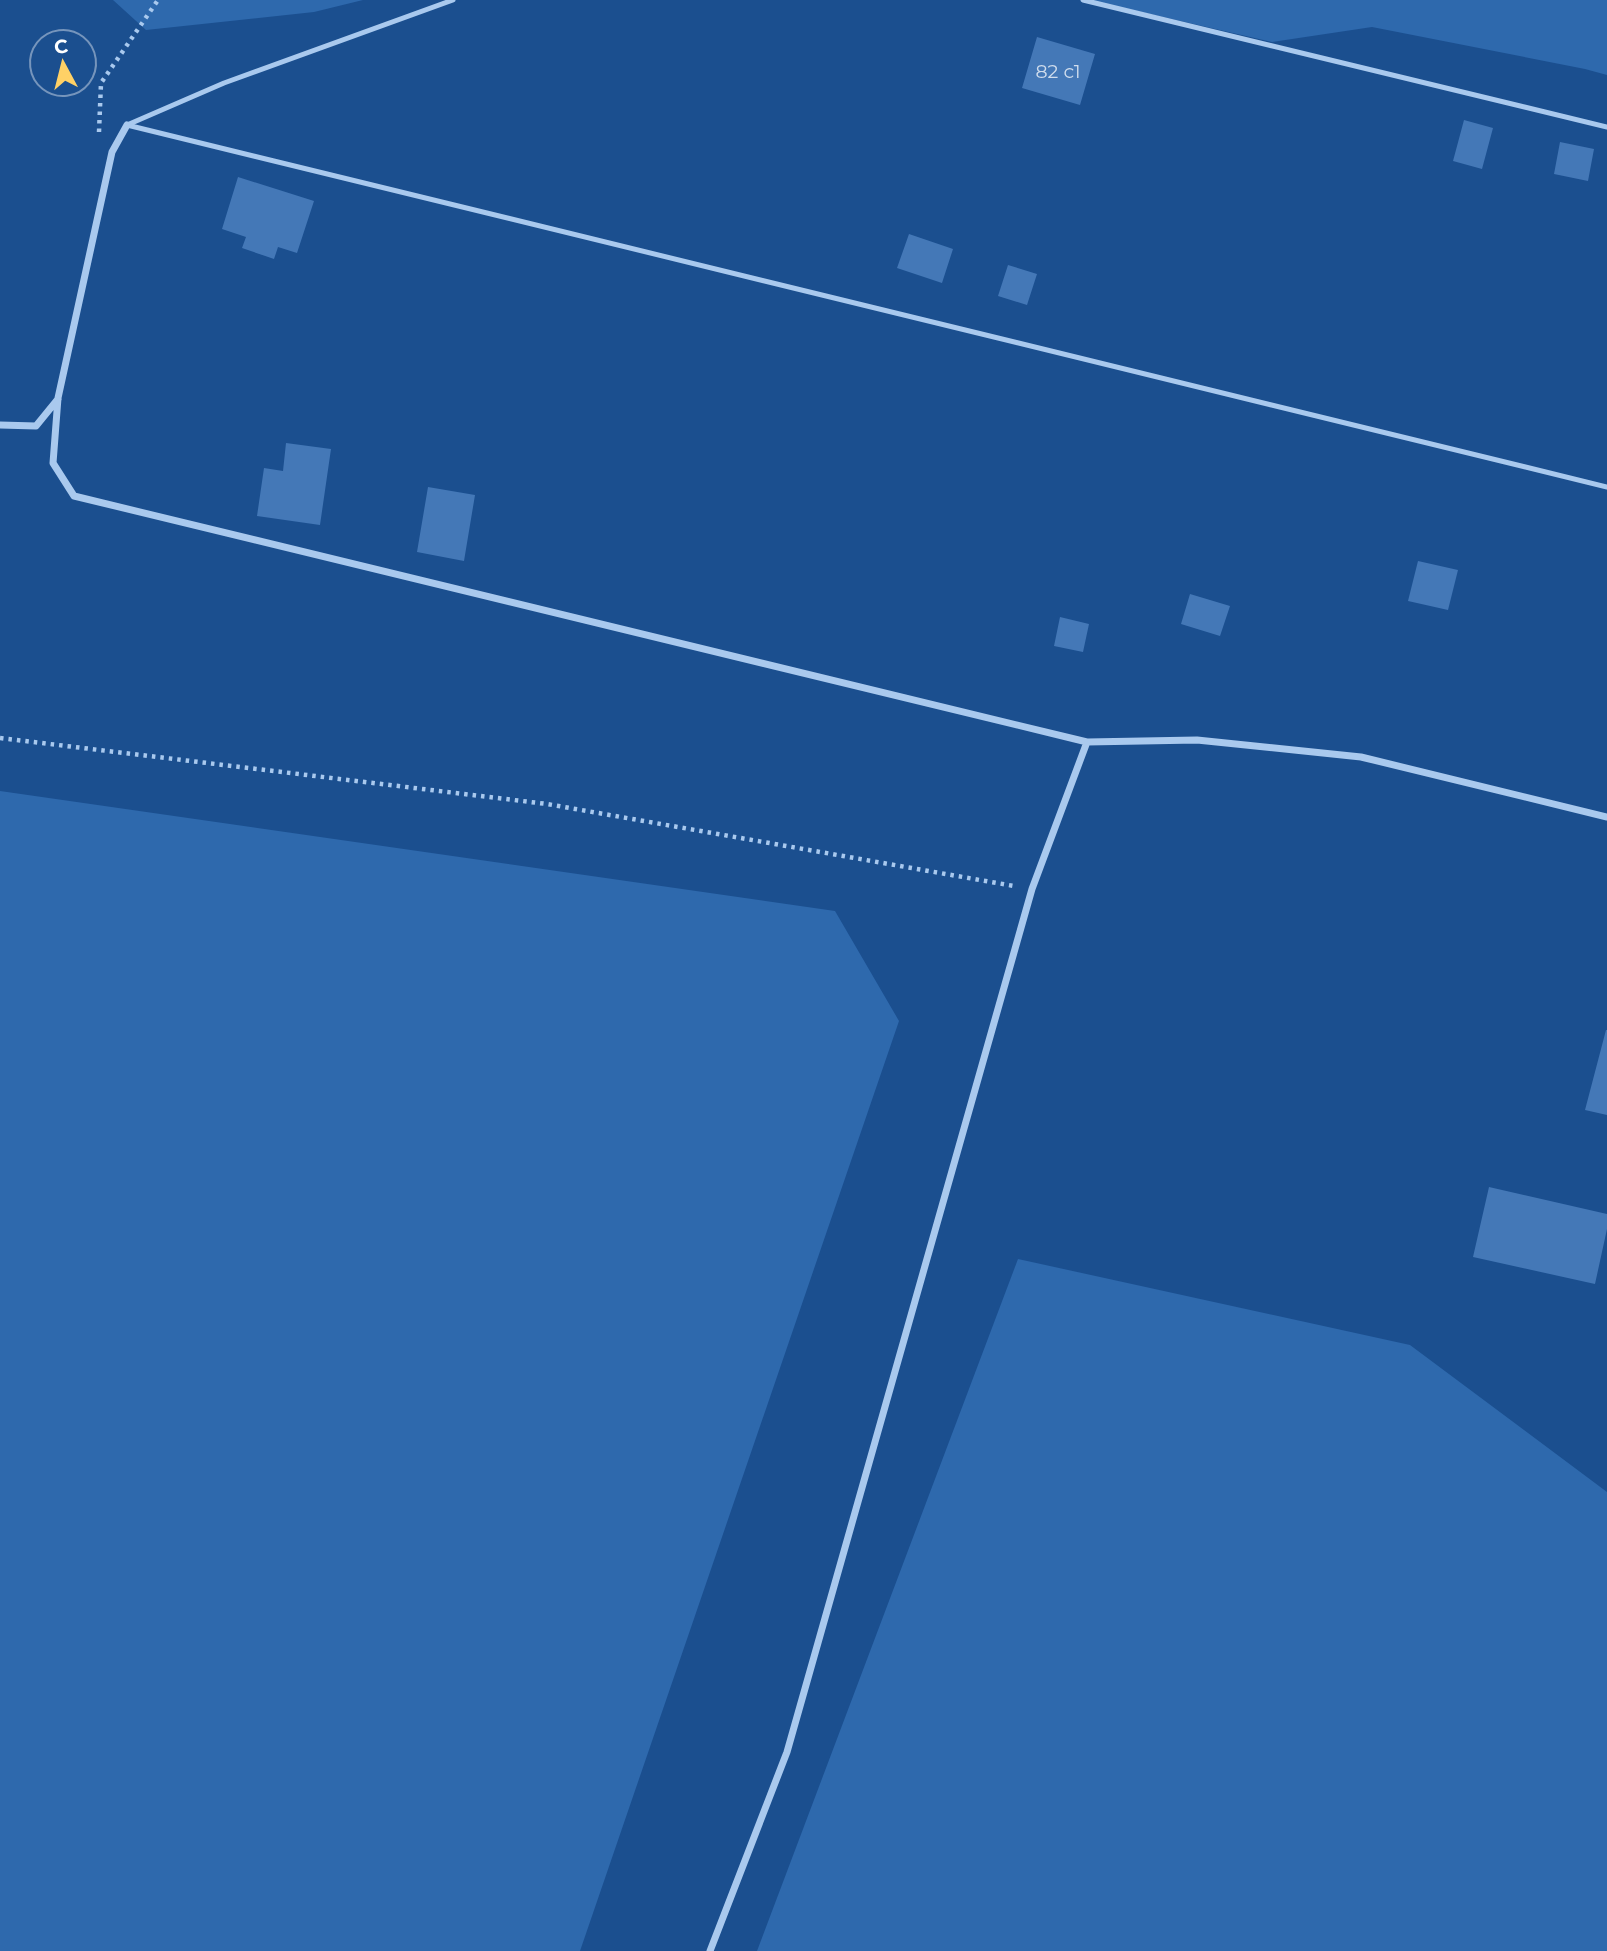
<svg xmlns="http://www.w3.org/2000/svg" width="1607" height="1951" font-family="Montserrat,sans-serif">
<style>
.green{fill:#2e69ad}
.building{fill:#4478b7}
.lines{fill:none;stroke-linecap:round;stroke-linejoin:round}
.path{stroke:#a9c9ee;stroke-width:4.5;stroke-dasharray:3.5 5;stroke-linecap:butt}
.service{stroke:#a9c9ee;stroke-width:5}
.minor{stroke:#a9c9ee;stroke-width:7}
.labels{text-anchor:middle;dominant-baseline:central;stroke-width:5;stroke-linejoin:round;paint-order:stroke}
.number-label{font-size:19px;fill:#d0dded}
</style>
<rect width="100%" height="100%" fill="#1b4f8f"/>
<path class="green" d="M113,0h250l-49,12 -168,18z
M1089,0h518v75l-22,-6 -213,-42 -100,15z
M0,791l835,120 64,110 -319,930h-580z
M1018,1259l392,86 197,147v459h-850z"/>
<path class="building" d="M1037,37l58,17 -15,51 -58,-17z
M1464,120l29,8 -11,41 -29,-8z
M1560,142l34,7 -6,32 -34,-7z
M238,177l76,24 -17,52 -19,-6 -4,12 -32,-11 4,-11 -24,-8z
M909,234l44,15 -11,34 -45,-15z
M1008,265l29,9 -10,31 -29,-9z
M286,443l45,6 -11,76 -63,-9 7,-48 19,3z
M428,487l47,8 -11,66 -47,-9z
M1418,561l40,9 -10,40 -40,-9z
M1190,594l40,12 -10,30 -39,-12z
M1060,617l29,7 -6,28 -29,-6z
M1606,1030h1v85l-22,-5z
M1489,1187l118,27v15l-12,55 -122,-27z"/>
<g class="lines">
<path class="path" d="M99,132l2,-49 57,-83
M0,738l547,66 467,82"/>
<path class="service" d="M1083,0l524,127
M127,125l1480,362
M127,125l97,-42 229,-83"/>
<path class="minor" d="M127,125l-15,27 -54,246 -5,65 21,33 1013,246
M0,425l36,1 22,-27
M710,1951l77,-199 245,-863 55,-147 110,-2 164,17 246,60"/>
</g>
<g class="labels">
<g class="number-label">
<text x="1058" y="71">82 с1</text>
</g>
</g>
<g transform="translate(63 63) rotate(353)"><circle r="33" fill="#1b4f8f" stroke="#7695bc" stroke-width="2"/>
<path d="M0-5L12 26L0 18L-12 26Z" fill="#ffd166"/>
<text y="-10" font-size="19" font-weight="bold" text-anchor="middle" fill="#ffffff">С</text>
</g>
</svg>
